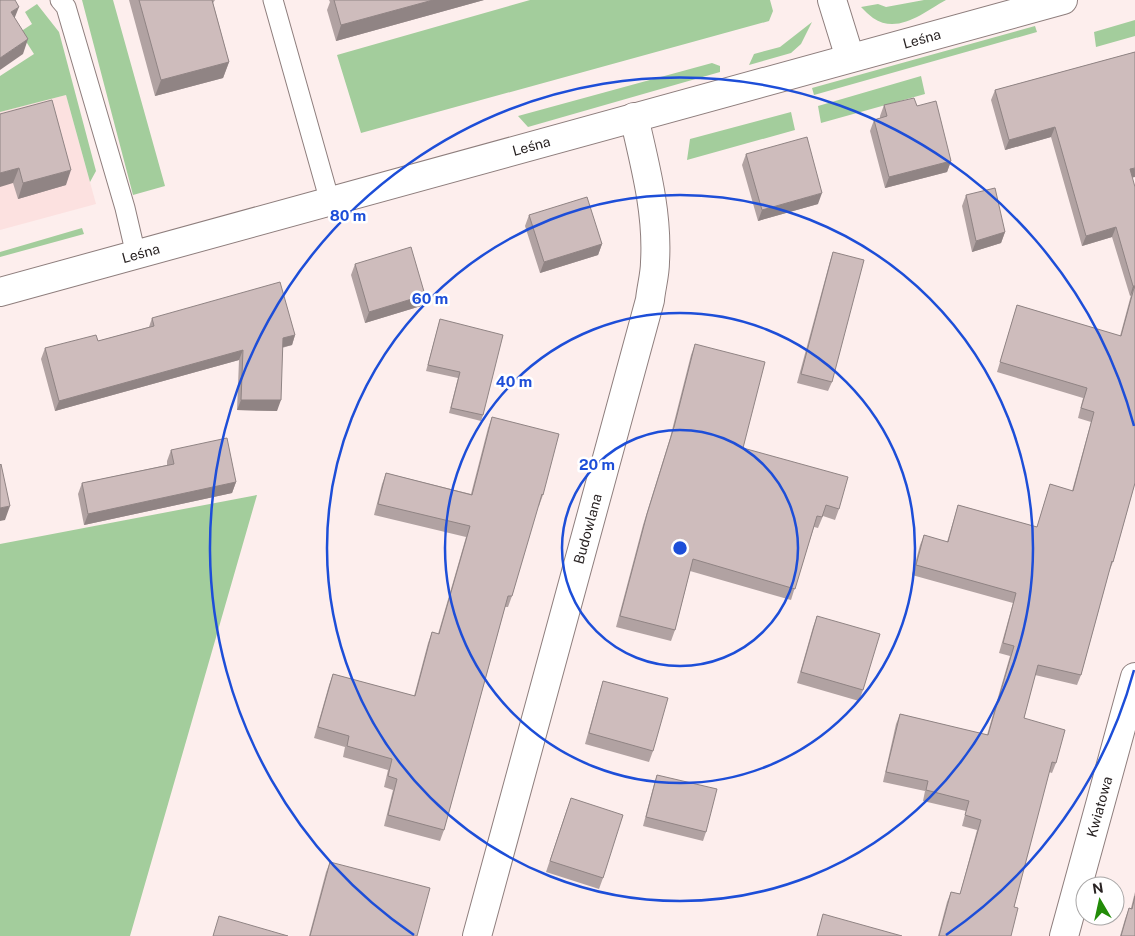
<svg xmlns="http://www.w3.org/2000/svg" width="1135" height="936" font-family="'Public Sans',sans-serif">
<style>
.built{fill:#fce1e0}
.green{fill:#a3cd9c}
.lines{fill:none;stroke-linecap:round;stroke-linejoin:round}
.service-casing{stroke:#8e7e7d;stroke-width:21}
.minor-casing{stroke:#8e7e7d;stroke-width:30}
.tertiary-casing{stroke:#8e7e7d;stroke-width:30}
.service{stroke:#fff;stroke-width:19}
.minor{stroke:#fff;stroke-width:28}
.tertiary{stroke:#fff;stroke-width:28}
.wall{fill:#b1a2a2}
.shaded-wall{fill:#908484}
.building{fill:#cebcbc;stroke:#908484}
.ring{fill:none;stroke:#1d4ed8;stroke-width:2.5}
.labels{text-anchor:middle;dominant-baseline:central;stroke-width:5;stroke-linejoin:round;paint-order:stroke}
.street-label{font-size:14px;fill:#292323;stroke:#fff}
.centre{fill:#1d4ed8;stroke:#fff;stroke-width:2.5}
.ring-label{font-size:15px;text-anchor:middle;font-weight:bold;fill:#1d4ed8;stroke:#fff;stroke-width:5;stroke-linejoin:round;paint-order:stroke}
</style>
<rect width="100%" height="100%" fill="#fdeeed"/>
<path class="built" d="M66,95l30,109 -96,26v-118z"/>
<path class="green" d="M82,0h31l52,186 -32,9z
M530,0h240l3,11 -4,10 -408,112 -24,-78z
M924,0h22c-22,12 -48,35 -73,18 -4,-3 -8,-7 -12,-11l17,-3 8,3z
M37,4l22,28 37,139 -6,11 -24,-87 -66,17v-36l34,-22 -14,-22 12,-8 -7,-12z
M1135,20v16l-39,11 -2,-15z
M812,22l-11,22 -10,9 -42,12 5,-11 26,-7z
M1035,26l2,6 -223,63 -2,-7z
M712,63l8,3v6l-192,55 -10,-11z
M921,76l4,18 -104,29 -3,-17z
M791,112l4,18 -108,30 3,-21z
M82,228l2,6 -84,23v-5z
M257,495l-127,441h-130v-392z"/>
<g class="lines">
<g class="service-casing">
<path id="service" d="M60,0l6,7 59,201 11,47
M273,0l57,202"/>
</g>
<g class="minor-casing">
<g id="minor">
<path d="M832,0l18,58"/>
<path id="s1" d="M477,936l173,-636c1,-12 5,-25 5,-38 3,-49 -10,-97 -21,-145"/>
<path id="s2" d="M1064,936l71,-259"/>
</g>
</g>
<g class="tertiary-casing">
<g id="tertiary">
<path id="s3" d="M0,292l1063,-292"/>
</g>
</g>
<use href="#service" class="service"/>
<use href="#minor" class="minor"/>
<use href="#tertiary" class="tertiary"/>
</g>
<path class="wall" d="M129,0h86l-2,3 16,59 -6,16 -68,18z
M329,0h155l-148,41 -9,-31 3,-8z
M1135,52l-3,125 3,306 -22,79 -4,10 -28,103 -4,10 -42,-10 -11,43 32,45 -4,10 -3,-1 -35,135 -3,29h-73l9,-34 4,-10 9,2 17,-64 -15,-4 4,-15 -43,-10 2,-10 -42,-9 13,-58 4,-10 87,21 23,-79 -11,-3 14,-50 -101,-28 8,-30 4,-10 23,7 11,-37 79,22 13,-43 22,7 19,-69 -13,-4 5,-20 -86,-26 20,-67 103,31 11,-41 -1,1 -18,-59 -30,9 -31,-109 -46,13 -14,-50 4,-10z
M884,105l33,1 34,55 -4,11 -62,16 -15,-57 4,-11 6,-2v-2z
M0,114l66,71 -48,14 -5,-16z
M746,154l72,50 -60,17 -16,-56z
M966,195l39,37 -4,11 -29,9 -10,-46z
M529,215l73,29 -4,11 -58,18 -15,-47z
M833,252l-1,130 -4,9 -31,-8 33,-122z
M355,264l70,31 -4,11 -56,17 -14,-48z
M152,318l143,17 -3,10 -10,3 -5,63 -40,-1 2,-50 -184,51 -14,-52 4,-11 53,-7 51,-14z
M440,319l43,96 -2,6 -32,-8 9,-35 -32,-7z
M695,344l48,104 96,61 -4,11 -12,-4 -5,12 -4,-1 -23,73 -101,-29 -15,59 -4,11 -55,-14 27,-102 27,-87 21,-83z
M492,417l51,78 -4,11 -1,-1 -26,91 -4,11h-3l-61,223 -4,11 -56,-15 9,-36 -9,-3 4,-17 -45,-13 2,-10 -31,-9 15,-53 4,-11 81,22 14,-53 4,-11 6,2 28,-97 -92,-22 8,-31 4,-11 85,21 17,-66z
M171,450l65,32 -4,11 -148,32 -6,-31 4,-11 85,-18v-4z
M817,616l46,74 -4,11 -62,-18 16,-56z
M603,681l50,70 -4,11 -64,-18 15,-53z
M657,775l49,57 -3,9 -60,-15 11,-42z
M567,809l36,69 -4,11 -53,-17z
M330,862l87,74h-108l17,-64z
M1135,892v44h-15l5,-17 4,-11h2z"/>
<path class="shaded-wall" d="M433,0h51l-148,41 5,-16z
M19,7l-6,15 -2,-10z
M28,39l-5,15 -23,16v-12z
M229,62l-6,16 -68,18 6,-16z
M1055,127l-4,10 -46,13 4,-10z
M951,161l-4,11 -62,16 4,-11z
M19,168l-6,15 -13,4v-14z
M1135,168v9l-9,2 4,-10z
M71,170l-5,15 -48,14 5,-16z
M822,193l-4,11 -60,17 4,-11z
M1116,227l-4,10 -30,9 4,-10z
M1005,232l-4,11 -29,9 4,-11z
M602,244l-4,11 -58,18 4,-11z
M1133,286h2v8l-1,-6 -3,7 -1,1z
M425,295l-4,11 -56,17 4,-11z
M295,335l-3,10 -13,3 4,-10z
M243,350l-4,10 -184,51 4,-10z
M241,400h40l-4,11 -40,-1z
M236,482l-4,11 -148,32 4,-11z
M10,506l-5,14 -5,1v-13z"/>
<path class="building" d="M0,0h15l4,7 -8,5 17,27 -28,19z
M139,0h73l17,62 -68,18z
M334,0h99l-92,25z
M1135,52v116l-5,1 5,18v99h-2l-17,-59 -30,9 -31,-109 -46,13 -14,-50z
M914,98l3,8 19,-5 15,60 -62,16 -15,-57 13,-4 -3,-11z
M52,100l19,70 -48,13 -4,-15 -19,5v-59z
M807,137l15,56 -60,17 -16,-56z
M995,188l10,44 -29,9 -10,-46z
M587,197l15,47 -58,18 -15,-47z
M411,247l14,48 -56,17 -14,-48z
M833,252l31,8 -32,122 -31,-8z
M280,282l15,53 -12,3 -2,62h-40l2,-50 -184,51 -14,-53 51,-13 2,6 56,-15 -2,-8z
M1134,288h1v195l-22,79 -1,-1 -31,114 -43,-10 -14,53 41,12 -9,33 -4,-1 -38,145 4,1 -7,28h-72l12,-44 9,2 21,-74 -16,-5 4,-14 -43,-11 2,-9 -42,-9 14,-58 88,21 26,-89 -11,-3 13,-50 -100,-28 8,-30 24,7 10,-37 79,22 13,-43 23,7 21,-79 -13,-4 6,-20 -87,-26 17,-57 104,31z
M440,319l63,16 -20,80 -32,-7 9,-36 -32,-7z
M695,344l70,18 -22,86 105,29 -9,32 -13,-4 -4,12 -5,-1 -22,73 -102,-30 -18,71 -55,-14 27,-102 27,-87z
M492,417l67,17 -16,61 -1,-1 -30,102h-4l-64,234 -56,-15 9,-36 -9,-3 4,-17 -45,-13 2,-10 -31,-9 15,-53 82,22 17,-64 7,2 31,-108 -92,-22 8,-31 86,22z
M227,438l9,44 -148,32 -6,-31 92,-19 -3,-14z
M1,464l9,42 -10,2v-43z
M817,616l63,18 -17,56 -62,-18z
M603,681l65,17 -15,53 -64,-18z
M657,775l60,14 -11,43 -60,-15z
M571,798l52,17 -20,63 -53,-17z
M330,862l100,26 -13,48h-107z
M1135,896v40h-14l8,-28 3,1z
M823,914l79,22h-85z
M219,916l69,20h-75z"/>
<g class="ring">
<circle cx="680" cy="548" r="118"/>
<circle cx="680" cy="548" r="235"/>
<circle cx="680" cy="548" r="353"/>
<path d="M1134 670A470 470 0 0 1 946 935M414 935A470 470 0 1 1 1134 426"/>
</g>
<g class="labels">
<g class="street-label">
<text stroke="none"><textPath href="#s3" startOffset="956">Leśna</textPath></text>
<text stroke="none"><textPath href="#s3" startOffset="551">Leśna</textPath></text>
<text stroke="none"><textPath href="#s3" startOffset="146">Leśna</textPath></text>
<text stroke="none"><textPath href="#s1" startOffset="422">Budowlana</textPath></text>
<text stroke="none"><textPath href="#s2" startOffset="134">Kwiatowa</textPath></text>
</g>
</g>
<circle cx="680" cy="548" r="8" class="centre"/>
<g class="ring-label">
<text x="348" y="221">80 m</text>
<text x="430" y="304">60 m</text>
<text x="514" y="387">40 m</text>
<text x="597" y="470">20 m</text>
</g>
<g transform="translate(1100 901) rotate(351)"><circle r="24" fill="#ffffff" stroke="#a9a7a7"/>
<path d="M0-4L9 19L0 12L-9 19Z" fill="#228b08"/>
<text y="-8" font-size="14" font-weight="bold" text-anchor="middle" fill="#292323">N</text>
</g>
</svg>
